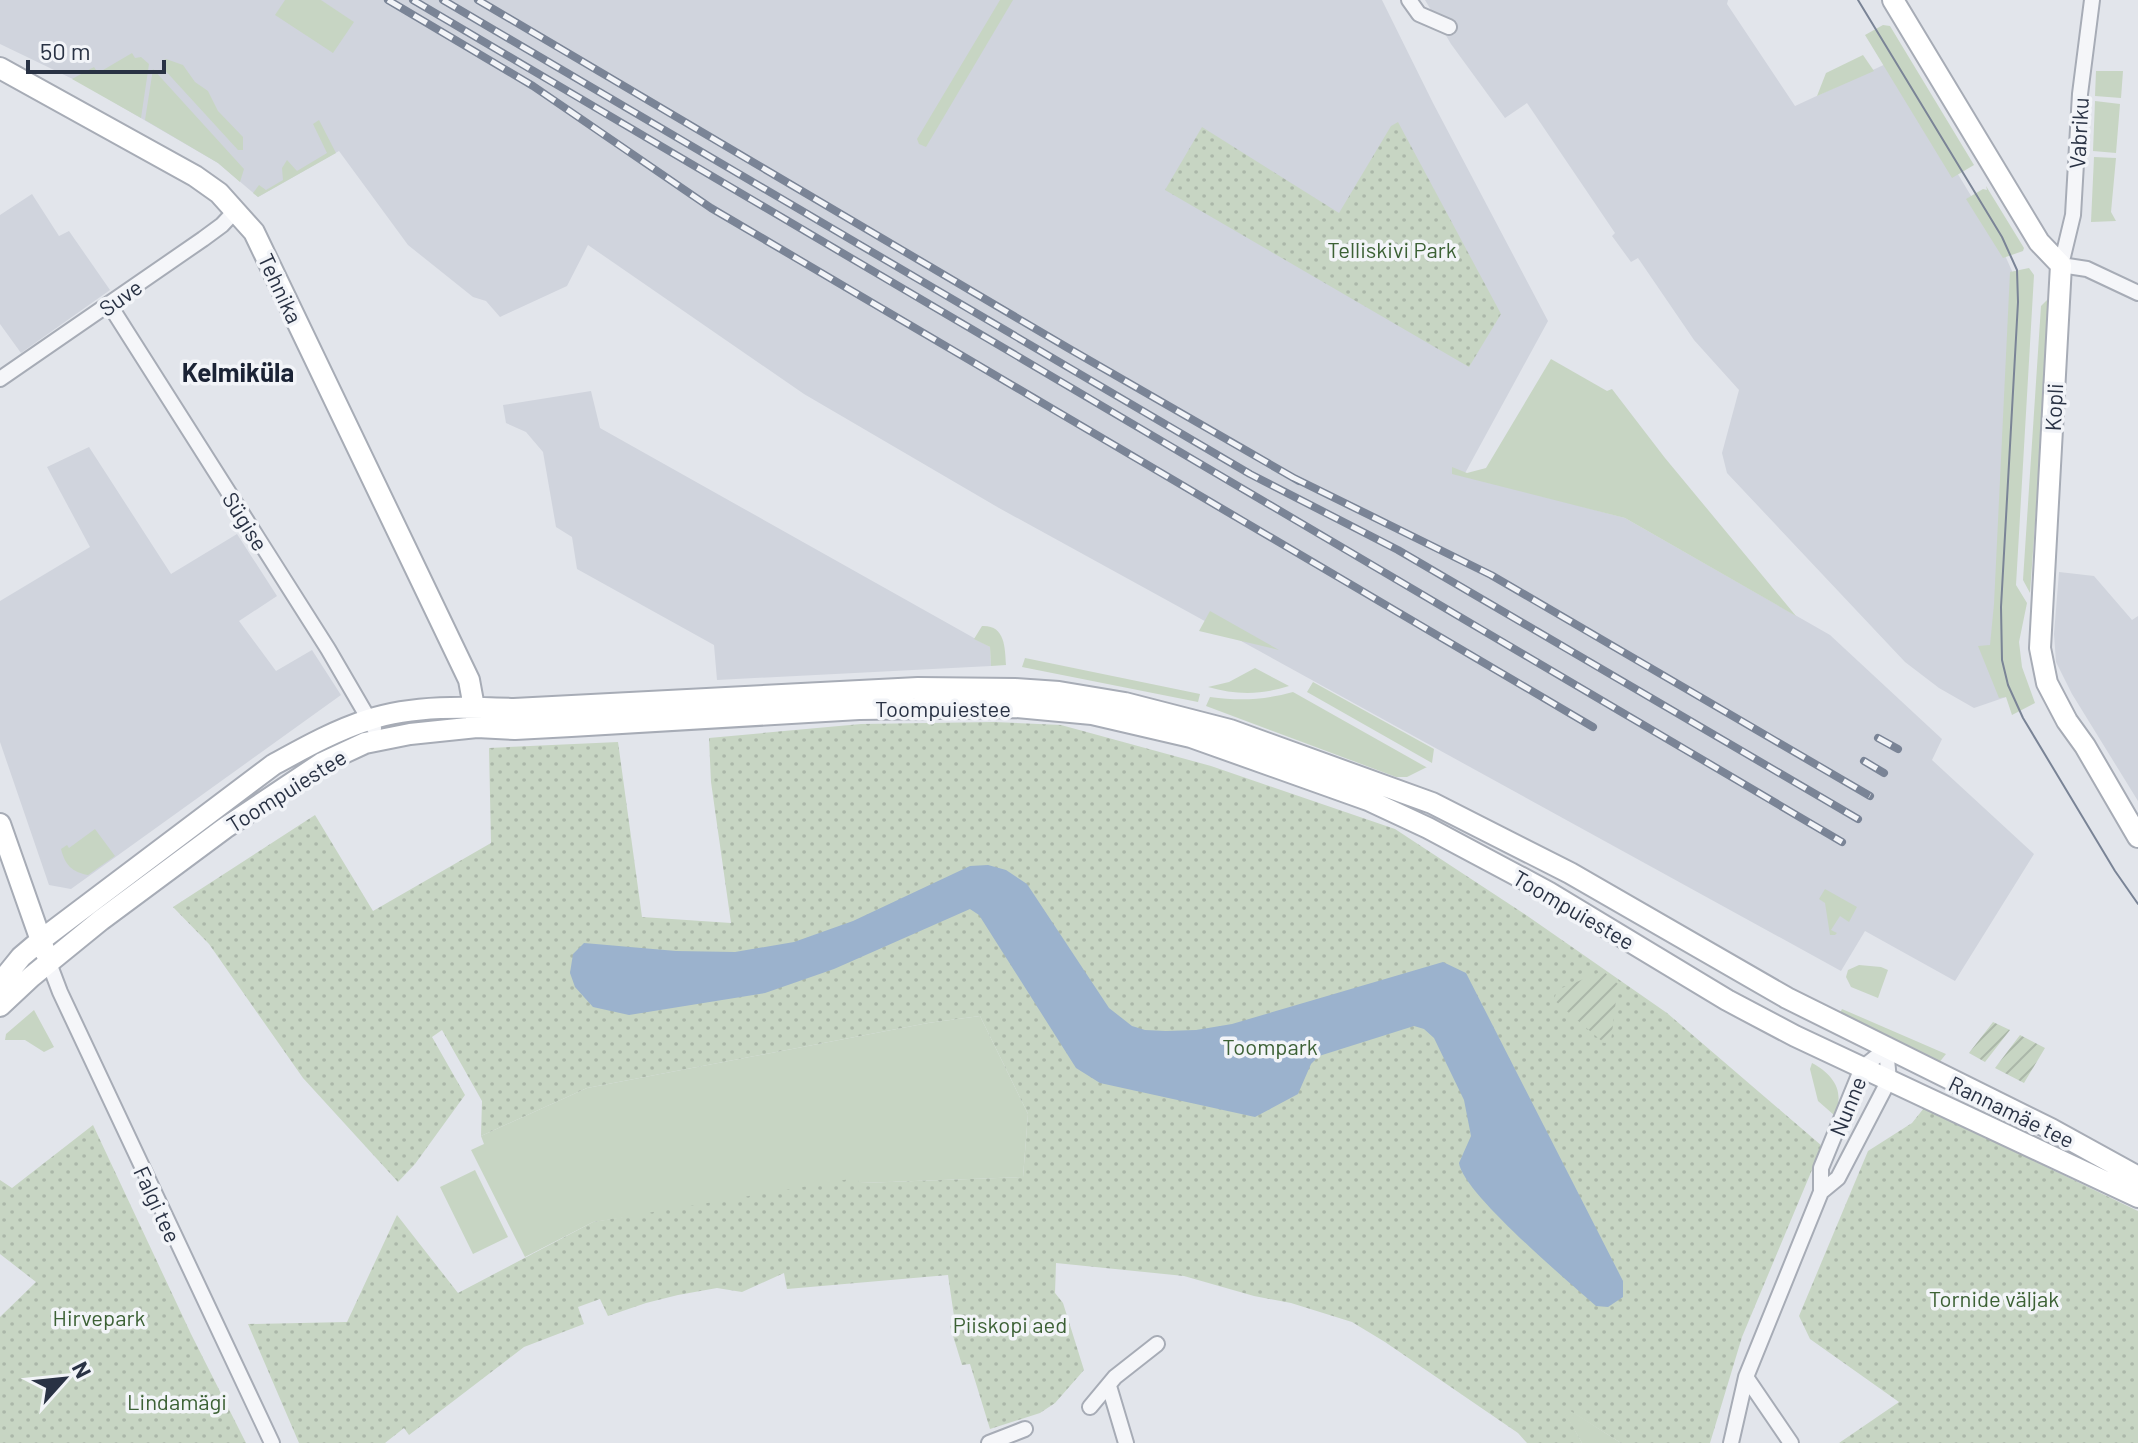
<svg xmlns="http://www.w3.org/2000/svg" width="2138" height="1443" font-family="Barlow,sans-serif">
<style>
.built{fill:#d0d4dd}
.grass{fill:#c7d5c3}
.park{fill:url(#park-dots)}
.garden{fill:url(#garden-furrows)}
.water{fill:#9bb2cd}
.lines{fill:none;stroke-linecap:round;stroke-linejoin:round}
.street-casing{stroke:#a7acb6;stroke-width:18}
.secondary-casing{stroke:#a7acb6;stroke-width:24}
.street{stroke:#f5f6f9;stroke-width:14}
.secondary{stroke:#fff;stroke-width:20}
.tram{stroke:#7a8496;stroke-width:2}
.rail-casing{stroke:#7a8496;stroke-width:8}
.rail{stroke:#f2f4f8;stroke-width:5;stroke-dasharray:15;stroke-linecap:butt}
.labels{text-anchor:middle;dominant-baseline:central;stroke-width:7;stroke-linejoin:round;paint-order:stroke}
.street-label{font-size:22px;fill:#293244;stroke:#f2f4f8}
.park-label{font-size:22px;fill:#3c6135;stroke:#f2f4f8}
.quarter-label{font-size:26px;font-weight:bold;fill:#1b2335;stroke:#f2f4f8}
</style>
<defs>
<pattern id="park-dots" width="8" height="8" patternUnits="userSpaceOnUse" patternTransform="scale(2)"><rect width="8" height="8" fill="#c7d5c3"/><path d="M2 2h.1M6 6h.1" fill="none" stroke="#abb7a9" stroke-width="1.8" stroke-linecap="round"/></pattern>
<pattern id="garden-furrows" width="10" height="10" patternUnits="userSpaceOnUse" patternTransform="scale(2)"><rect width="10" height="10" fill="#c7d5c3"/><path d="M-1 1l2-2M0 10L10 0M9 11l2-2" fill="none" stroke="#abb7a9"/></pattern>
</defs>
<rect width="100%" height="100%" fill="#e2e5eb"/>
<path class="built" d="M0,0h1382l51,103 115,218 -84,154 161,43 205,117 112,104 -10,21 102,94 -79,127 -90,-50 -24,40 -842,-463 -195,-114 -216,-149 -21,41 -67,31 -14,-16 -13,-4 -65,-52 -69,-94 -81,46 -40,-34 -139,-81 -79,-38z
M1425,0h303l-1,4 68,102 95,-44 109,180 13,29 -12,335 6,91 -32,11 -35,-20 -34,-26 -178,-189 -5,-20 17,-63 -45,-50 -56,-82 -7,4 -19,-26 3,-3 -88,-130 -22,15 -54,-74z
M32,194l27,42 10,-5 41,59 -89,63 -21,-29v-109z
M591,391l9,37 390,219 1,19 -274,14 -3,-35 -137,-76 -5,-32 -16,-10 -13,-75 -17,-20 -20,-9 -3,-18z
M89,447l82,127 66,-40 40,62 -38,25 37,50 36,-21 29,45 -270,194 -22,-4 -49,-143v-141l90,-54 -43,-80z
M2059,572l35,4 38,44 6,-4v185l-66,-107 -16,-32 -2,-28z"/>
<path class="grass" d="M285,0h36l33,22 -21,31 -58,-38z
M1000,0h13l-87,147 -7,-3 -2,-5z
M1883,25l7,1 84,139 -22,13 -87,-143z
M132,53l3,5 6,-1 8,7 -8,54 -69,-39 22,-12 4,6z
M1863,55l11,16 -57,25 9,-23z
M166,59l17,6 12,17 13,9 10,20 25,26v13h-5l-76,-83v-6z
M153,69l91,100 -4,13 -22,-19 -73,-43z
M2096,71h27l-2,27 -26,-2z
M2095,101l25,3 -4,49 -23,-2z
M319,120l17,33 -78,44 -5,-4 6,-8 7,5 17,-10 -1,-12 5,-8 10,11 30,-18 -14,-29z
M2094,157l22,1 -5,54 5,9 -25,1z
M1986,186l38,62 -1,3 -20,7 -37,-59 17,-10 4,1z
M2029,268l5,7 -18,310 11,18 -8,39 3,25 13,36 -23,12 -6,-18 -7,1 -21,-52 12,-1 4,-41 16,-332z
M2049,298l1,18 -20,277 -7,-13 18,-274z
M1551,359l56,32 5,-2 53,69 131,158 -171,-98 -173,-44v-7l15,6 19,-5z
M1210,611l69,39 -80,-19z
M982,626c23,-1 23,21 24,39l-15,1 -1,-19 -16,-8z
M1025,658l175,36 -2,8 -176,-35z
M1255,668l34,18c-28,9 -53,9 -81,1l21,-5z
M1313,682l121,67 -2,14 -125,-71z
M1293,692l133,75h1l-20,10h-11l-190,-71 4,-9c30,4 54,3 83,-5z
M95,829l20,27 -27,19c-16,-3 -23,-10 -27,-26l6,-4 2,3z
M1825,889l32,18 -8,15 -9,-6 -9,14 6,3 -2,2h-5l-5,-32 -6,-4z
M1859,965l22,2 7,3 -10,28 -27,-11 -5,-10 2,-7z
M1842,1009l104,45 -8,10 -99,-49z
M34,1010l20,37 -10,5 -19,-12h-20l1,-6z
M980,1016l48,98 -5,63 -163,6 -267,39 -68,35 -54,-107 13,-6 -3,-8 106,-48 341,-65z
M1812,1063c21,11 34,29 22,52l-16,-14 -8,-32z
M475,1170l33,67 -35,17 -33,-67z
M1559,1403l62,40h-39z"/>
<path class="park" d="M1398,122l103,192 -32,53 -304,-177 37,-63 137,86 52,-87z
M994,722l67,3 150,41 184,63 131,86 141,98 155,133 -80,191 -32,106h-89l-60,-38 21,38h-55l-9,-10 -133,-91 -33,-20 -61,-19 -37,-7 -70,-20 -128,-13 -1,30 8,10 21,67 -29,33 -15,10 -50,16 -20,-65 -8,1 -12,-39 5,-3 -7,-48 -161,14 -3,-16 -42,19 -25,-4 -39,7 -32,8 -38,13 -8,-17 -22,8 6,17 -60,23 -115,88 -5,-7 -19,15h-86l-51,-119 99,-2 50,-107 61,78 135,-71 263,-44 4,5 163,-6 5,-63 -48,-98 -52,7 -341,65 -106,48 1,-35 -40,-71 -10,7 33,58 -50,69 -17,18 -95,-104 -94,-134 -36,-37 142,-92 58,96 118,-68 -2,-95 129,-6 24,175 89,6 -20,-141 -2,-44 152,-14z
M1924,1108l214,103v232h-299l60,-41 -89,-63 -11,-23 69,-165 44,-28z
M93,1125l98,209 55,109h-246v-126l36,-35 -36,-28v-74l12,8z"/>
<path class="garden" d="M1603,971l15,13 -7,57 -7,2 -50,-43 3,-10z
M1993,1022l17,8 -25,32 -16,-9z
M2020,1035l25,13 -21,35 -29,-15z"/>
<path class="water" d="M988,865l18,5 21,14 82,124 23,18 13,4 21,1 30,-1 36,-6 211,-62 23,11 157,308v16l-15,10 -12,-1c-27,-24 -133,-113 -137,-143l12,-27 -7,-36 -30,-62 -10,-9 -10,-3 -95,30 -8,8 -13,30 -43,23 -155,-34 -24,-15 -97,-153 -9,-6 -136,60 -69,24 -136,22 -36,-8 -18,-20 -5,-14 3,-19 11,-11 92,8 59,1 59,-10 59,-21 117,-55z"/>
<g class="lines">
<g class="street-casing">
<path id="street" d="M1409,0l10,14 30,13
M2092,0l-12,94 -7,121 -12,50 26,4 51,24
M109,304l219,345 46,79
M0,379l203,-140 19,-14 14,-15
M49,963l11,29 212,451
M1821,1192l17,-14 51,-98 -3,-31
M1746,1377l45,66
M1109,1386l17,57
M1090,1407l25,-30 42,-33
M989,1443l36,-14
M1731,1443l15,-66 75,-185v-24l41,-100 24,-19"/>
</g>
<g class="secondary-casing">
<path id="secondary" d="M1893,0l146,242 22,23 -21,383 7,35 20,38 18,25 53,91
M0,68l195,108 24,17 35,39 215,448 7,38
M0,824l45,128
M0,983l21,-26 20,-17 232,-175c31,-17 61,-34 95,-45 45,-15 99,-13 146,-11l404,-21 97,1 44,3 66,11 105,27 202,73 138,70 217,125 264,131 87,48
M0,1006l31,-29 70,-57 124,-92 97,-65 43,-20 45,-9 67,-7 38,2 56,-3 288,-17 157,-2 76,7 99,23 177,63 60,28 120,64 179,108 68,36 343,161"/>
</g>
<use href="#street" class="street"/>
<use href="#secondary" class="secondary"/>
<path class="tram" d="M1858,0l144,237 15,33 1,32 -17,305 1,53 6,25 15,33 92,153 23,33"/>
<g class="rail-casing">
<path id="rail" d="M388,0l145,86 178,122 882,519
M413,0l1429,842
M443,0l807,474 148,76 460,269
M478,0l590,348 231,133
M1292,477l199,98 379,221
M1878,738l20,11
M1864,761l20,12"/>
</g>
<use href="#rail" class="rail"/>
</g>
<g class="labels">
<g class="street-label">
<text transform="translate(2078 133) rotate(-87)">Vabriku</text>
<text transform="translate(281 288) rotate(65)">Tehnika</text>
<text transform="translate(120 297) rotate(-35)">Suve</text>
<text transform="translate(2053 407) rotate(-87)">Kopli</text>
<text transform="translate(246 521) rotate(58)">Sügise</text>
<text x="943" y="708">Toompuiestee</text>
<text transform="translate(286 790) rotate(-32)">Toompuiestee</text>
<text transform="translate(1574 909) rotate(30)">Toompuiestee</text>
<text transform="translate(1847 1106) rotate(-68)">Nunne</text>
<text transform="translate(2012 1111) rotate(26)">Rannamäe tee</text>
<text transform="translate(158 1204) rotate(65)">Falgi tee</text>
</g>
<g class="park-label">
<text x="1392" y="249">Telliskivi Park</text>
<text x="1270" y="1046">Toompark</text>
<text x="1994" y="1298">Tornide väljak</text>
<text x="99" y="1317">Hirvepark</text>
<text x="1010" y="1324">Piiskopi aed</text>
<text x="177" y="1401">Lindamägi</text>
</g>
<g class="quarter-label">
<text x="238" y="371">Kelmiküla</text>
</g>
</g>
<g transform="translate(64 1379) rotate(63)" stroke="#f2f4f8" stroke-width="6" paint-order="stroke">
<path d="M0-6L14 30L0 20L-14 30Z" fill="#293244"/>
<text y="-12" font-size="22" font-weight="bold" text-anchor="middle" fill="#293244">N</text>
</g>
<path d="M28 60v12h136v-12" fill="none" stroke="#293244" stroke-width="4"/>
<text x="40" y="60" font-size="24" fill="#293244" stroke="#f2f4f8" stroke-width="6" paint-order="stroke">50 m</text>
</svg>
